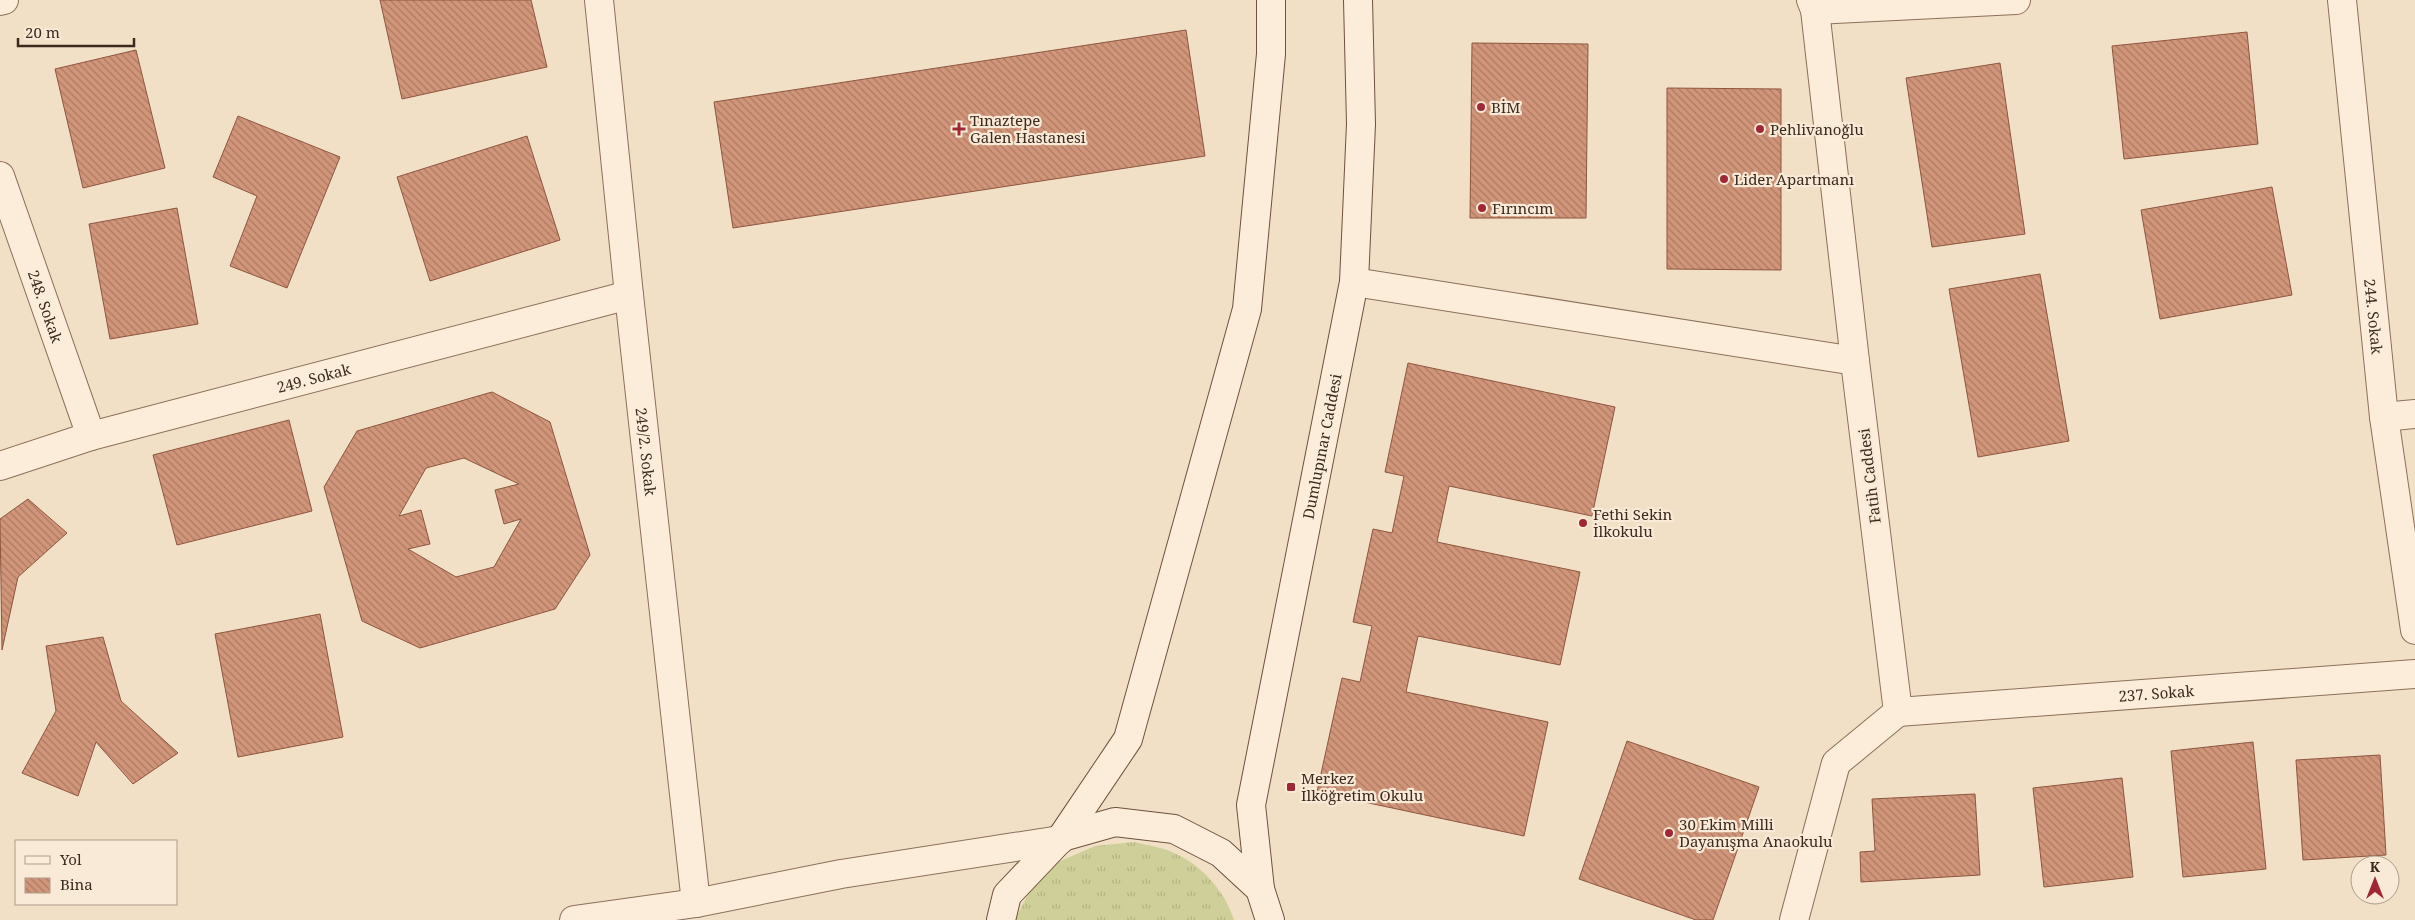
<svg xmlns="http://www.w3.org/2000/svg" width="2415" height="920" font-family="'Noto Serif',serif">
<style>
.grass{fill:url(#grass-tufts)}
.building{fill:url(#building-back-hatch);stroke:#8e563f;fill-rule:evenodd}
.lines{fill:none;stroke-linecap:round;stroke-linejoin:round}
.minor-casing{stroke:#8d705a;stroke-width:30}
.secondary-casing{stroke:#6f513d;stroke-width:30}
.minor{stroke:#fbedda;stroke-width:28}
.secondary{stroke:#fbedda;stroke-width:28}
.poi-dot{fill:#a02735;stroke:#f8ead6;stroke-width:2}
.labels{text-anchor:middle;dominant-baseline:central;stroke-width:4.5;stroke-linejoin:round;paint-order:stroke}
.poi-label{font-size:15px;fill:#3d2a1f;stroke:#f8ead6;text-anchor:start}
.street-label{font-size:15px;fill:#3d2a1f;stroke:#f8ead6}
</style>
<defs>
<pattern id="grass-tufts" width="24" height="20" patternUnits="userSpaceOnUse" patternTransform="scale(1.25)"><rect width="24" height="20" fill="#cfd099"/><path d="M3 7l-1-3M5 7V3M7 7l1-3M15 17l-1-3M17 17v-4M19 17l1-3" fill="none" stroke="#b3b383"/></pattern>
<pattern id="building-back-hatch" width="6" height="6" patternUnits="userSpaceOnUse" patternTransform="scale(1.25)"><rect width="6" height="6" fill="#d1957a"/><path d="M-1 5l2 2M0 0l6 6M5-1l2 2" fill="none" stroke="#ab7a63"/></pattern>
</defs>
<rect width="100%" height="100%" fill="#f1dfc6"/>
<path class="grass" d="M1134,842c12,3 27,5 38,10 29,12 53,39 62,68h-219l15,-30 28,-28 37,-16z"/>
<path class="building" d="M380,0h151l16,67 -145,32z
M1186,30l19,126 -472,72 -19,-126z
M2247,32l11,112 -134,15 -12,-113z
M1472,43l116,1 -2,174h-116z
M136,50l29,118 -82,20 -28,-119z
M2000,63l25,171 -93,13 -26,-169z
M1667,88l114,1v181l-114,-1z
M238,116l102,41 -53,131 -57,-22 27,-70 -44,-19z
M527,136l33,104 -130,41 -33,-104z
M2272,187l20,108 -132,24 -19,-109z
M177,208l21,116 -88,15 -21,-115z
M2040,274l29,167 -91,16 -29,-168z
M1408,363l207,44 -23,109 -143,-30 -12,56 143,30 -20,93 -142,-29 -12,56 142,30 -24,114 -207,-44 25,-114 18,4 12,-56 -19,-4 20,-93 19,4 12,-57 -19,-4z
M492,392l58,30 40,133 -35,54 -135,39 -58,-27 -38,-134 33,-56zM464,458l55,26 -24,6 9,34 17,-5 -27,48 -38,10 -48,-28 22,-5 -9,-34 -22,6 27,-48z
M289,420l23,91 -135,34 -24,-90z
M28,499l39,34 -49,44 -16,73 -2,-131z
M320,614l23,123 -105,20 -23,-123z
M103,637l18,64 57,52 -45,31 -37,-42 -18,54 -56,-23 34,-62 -10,-65z
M1627,741l132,46 -46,133h-17l-117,-41z
M2253,742l13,127 -83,8 -12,-126z
M2380,755l6,100 -83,5 -7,-100z
M2122,778l11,99 -89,10 -11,-99z
M1975,794l5,81 -119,7 -1,-30 15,-1 -3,-52z"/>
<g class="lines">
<g class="minor-casing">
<g id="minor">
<path id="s1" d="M599,0l30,295 67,608"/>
<path id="s2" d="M2342,0l42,417 31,213"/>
<path d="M0,1l4,-1"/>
<path d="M1815,10l201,-10"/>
<path id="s3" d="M0,176l91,260"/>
<path d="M1354,282l501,79"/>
<path d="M2384,417l31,-3"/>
<path id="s4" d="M0,466l91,-30 538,-141"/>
<path id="s5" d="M1898,712l517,-38"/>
<path d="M574,920l122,-17 145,-29 219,-34"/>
<path d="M1794,920l42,-157 62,-51 -43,-351 -40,-351 -4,-10"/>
</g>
</g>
<g class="secondary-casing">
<g id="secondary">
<path d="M1062,837l53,-15 59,7 47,24 39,36 10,31"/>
<path id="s6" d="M1260,889l-9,-84 103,-523 7,-158 -3,-124"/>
<path d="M1001,920l6,-25 55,-58 66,-98 119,-430 24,-255v-54"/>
</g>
</g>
<use href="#minor" class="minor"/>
<use href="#secondary" class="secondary"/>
</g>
<g class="poi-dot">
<circle cx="1481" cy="107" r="5"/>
<path d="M956.5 121.5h5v5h5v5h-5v5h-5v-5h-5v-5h5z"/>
<circle cx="1760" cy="129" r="5"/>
<circle cx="1724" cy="179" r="5"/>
<circle cx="1482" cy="208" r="5"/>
<circle cx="1583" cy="523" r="5"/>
<rect x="1286" y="782" width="10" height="10" rx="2.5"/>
<circle cx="1669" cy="833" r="5"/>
</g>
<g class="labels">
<g class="poi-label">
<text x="1491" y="107">BİM</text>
<text x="970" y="120">Tınaztepe<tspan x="970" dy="17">Galen Hastanesi</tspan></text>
<text x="1770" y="129">Pehlivanoğlu</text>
<text x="1734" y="179">Lider Apartmanı</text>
<text x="1492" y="208">Fırıncım</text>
<text x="1593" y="514">Fethi Sekin<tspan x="1593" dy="17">İlkokulu</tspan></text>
<text x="1301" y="778">Merkez<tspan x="1301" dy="17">İlköğretim Okulu</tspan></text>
<text x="1679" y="824">30 Ekim Milli<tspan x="1679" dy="17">Dayanışma Anaokulu</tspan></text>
</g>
<g class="street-label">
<text stroke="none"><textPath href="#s3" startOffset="138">248. Sokak</textPath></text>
<text stroke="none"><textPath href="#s2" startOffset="318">244. Sokak</textPath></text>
<text stroke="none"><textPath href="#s4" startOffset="326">249. Sokak</textPath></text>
<text stroke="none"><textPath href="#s6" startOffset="450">Dumlupınar Caddesi</textPath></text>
<text stroke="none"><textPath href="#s1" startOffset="454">249/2. Sokak</textPath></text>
<text transform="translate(1869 476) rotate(-97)">Fatih Caddesi</text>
<text stroke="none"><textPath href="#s5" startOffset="259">237. Sokak</textPath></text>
</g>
</g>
<rect x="15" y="840" width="162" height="65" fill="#f8ead6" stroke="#ad9d8d"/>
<rect x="25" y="856" width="25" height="8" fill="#fbedda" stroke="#ad9d8d"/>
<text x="60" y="865" font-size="15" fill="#3d2a1f">Yol</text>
<rect x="25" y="878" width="25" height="15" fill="url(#building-back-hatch)" stroke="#ad9d8d"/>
<text x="60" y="890" font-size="15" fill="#3d2a1f">Bina</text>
<g transform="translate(2375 880)"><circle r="24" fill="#f8ead6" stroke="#ad9d8d"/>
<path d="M0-4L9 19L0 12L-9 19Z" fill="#a02735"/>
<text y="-8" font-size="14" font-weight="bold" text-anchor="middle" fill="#3d2a1f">K</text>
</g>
<path d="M18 38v8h116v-8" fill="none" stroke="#3d2a1f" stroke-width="2.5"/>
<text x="25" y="38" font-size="15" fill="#3d2a1f" stroke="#f8ead6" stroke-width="4" paint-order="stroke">20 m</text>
</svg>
